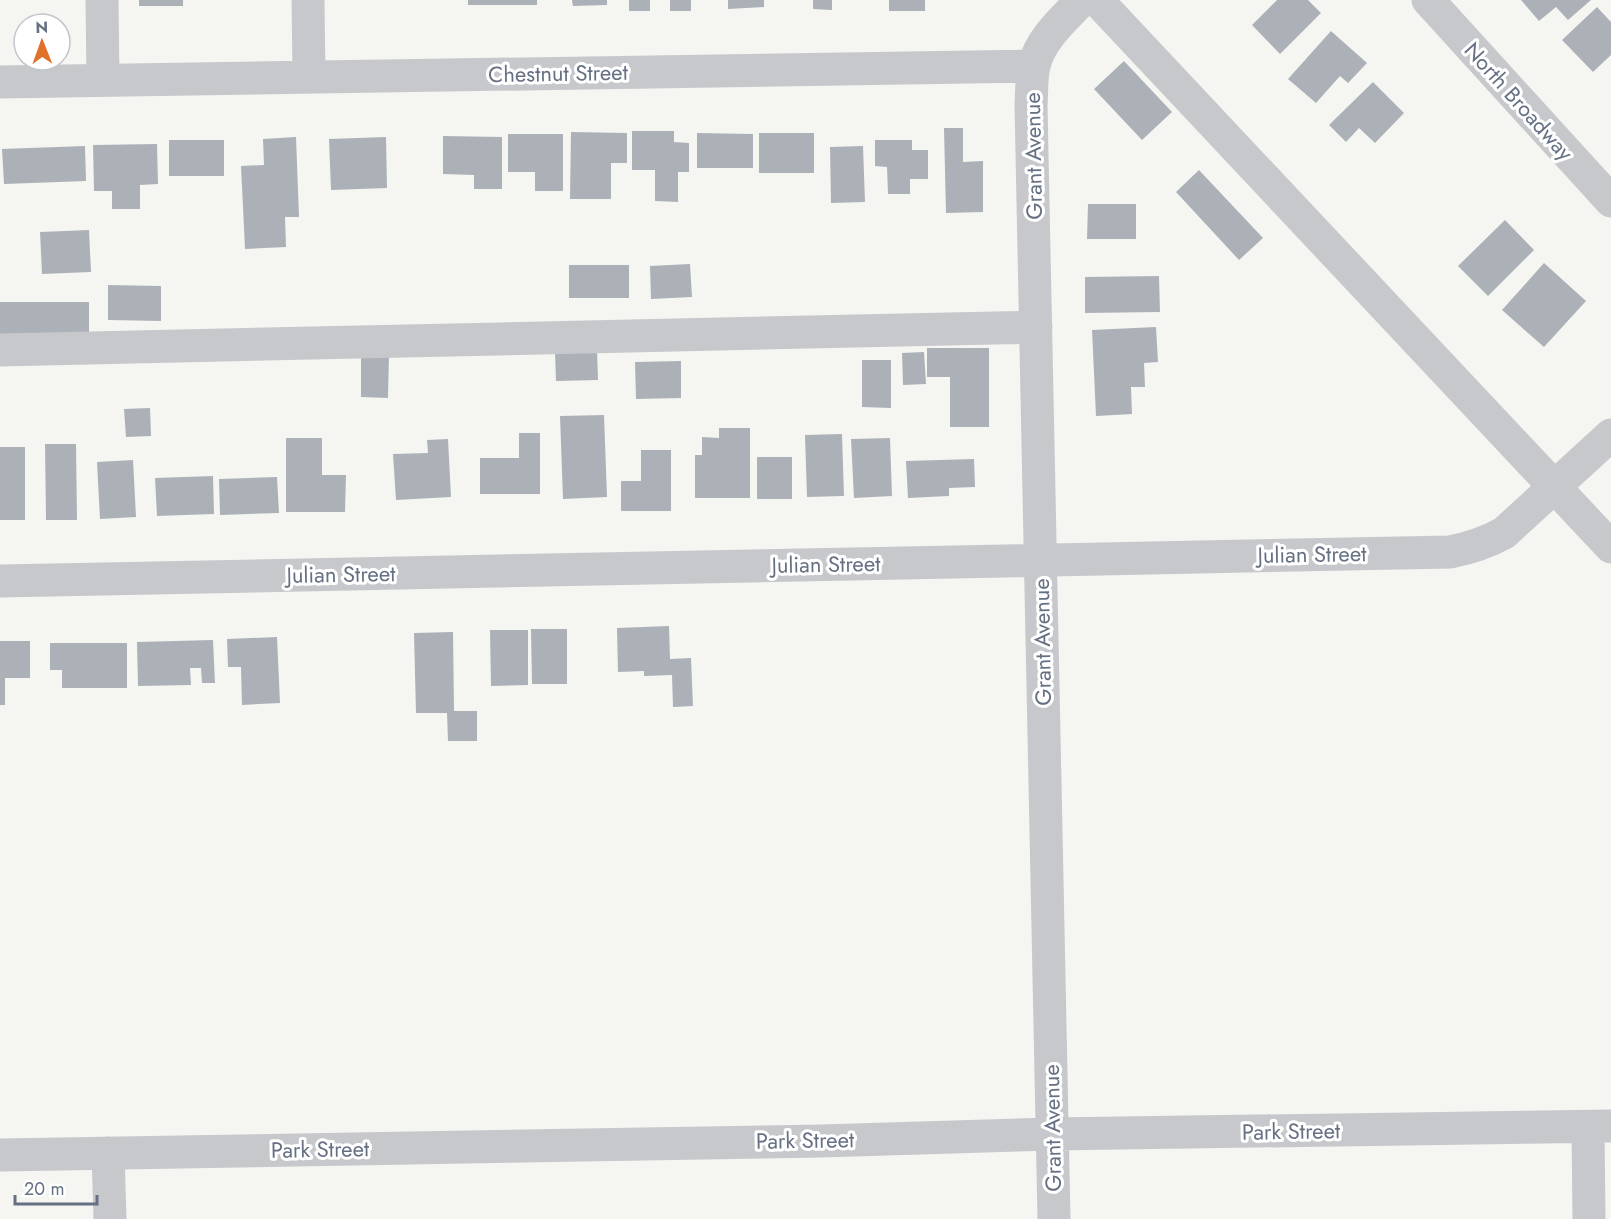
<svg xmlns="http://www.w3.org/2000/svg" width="1611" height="1219" font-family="Jost,sans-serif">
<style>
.building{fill:#acb1b8}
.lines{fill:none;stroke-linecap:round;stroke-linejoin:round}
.minor{stroke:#c6c8cc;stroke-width:33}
.labels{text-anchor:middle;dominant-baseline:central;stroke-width:6;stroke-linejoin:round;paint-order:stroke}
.street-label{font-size:22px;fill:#657183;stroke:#fff}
</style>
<rect width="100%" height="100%" fill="#f5f6f2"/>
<path class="building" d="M139,0h44v6h-44z
M468,0h69v5h-69z
M572,0h35v5l-34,1z
M629,0h21v11h-21z
M670,0h21v11h-21z
M728,0h36v7l-36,2z
M813,0h19v10l-19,-1z
M889,0h36v11h-36z
M1277,0h31l13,13 -41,41 -28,-29z
M1521,0h70l-23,20 -12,-13 -17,14z
M1597,7l14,15v33l-18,17 -31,-32z
M1331,31l36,32 -19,20 -8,-7 -24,27 -28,-24z
M1124,61l48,51 -30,28 -48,-51z
M1373,82l31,31 -29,30 -16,-15 -13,14 -17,-17z
M944,128h19v34l20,-1v51l-37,1z
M632,131h42v11l15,1v29h-11v30l-23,-1v-31h-23z
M571,132l56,1v30h-16v36h-41z
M697,133l56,1v34h-56z
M759,133h55v40h-55z
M508,134h55v57h-28v-19h-27z
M443,136l59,1v52h-28v-14l-31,-1z
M296,137l3,80h-14l1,30 -41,2 -4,-83 23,-1 -1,-26z
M386,137l1,51 -56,2 -2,-51z
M169,140h55v36h-55z
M875,140h37v10h16v29h-18v15h-22l-1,-27 -12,-1z
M157,144l1,40 -18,1v24h-28v-18h-18l-1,-46z
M85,146l1,35 -82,3 -2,-35z
M863,146l2,56 -34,1 -1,-56z
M1199,170l64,68 -24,22 -63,-68z
M1088,204h48v35h-49z
M1505,220l29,30 -46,46 -30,-30z
M89,230l2,42 -49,2 -2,-42z
M1544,263l42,38 -42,46 -42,-37z
M690,264l2,33 -41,2 -1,-33z
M569,265h60v33h-60z
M1159,276l1,36 -75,1v-36z
M108,285l53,1v35l-53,-1z
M0,302h89v34h-89z
M1156,327l2,35 -14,1 1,24h-14l1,27 -36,2 -4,-86z
M927,348h62v79h-39v-50h-23z
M597,350l1,30 -42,1 -1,-30z
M924,352l2,32 -23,1 -1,-32z
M361,354h28l-1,44 -27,-1z
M862,360h29v48l-29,-1z
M681,361v37l-45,1 -1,-37z
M150,408l1,28 -25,1 -2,-28z
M604,415l3,82 -44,2 -3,-83z
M719,428h31v70h-55v-43h7v-18l17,1z
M519,433h21v61h-60v-36h39z
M842,434l2,62 -37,1 -2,-62z
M286,438h36v37h24l-1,37h-59z
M890,438l2,58 -38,2 -3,-59z
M448,439l3,58 -55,3 -3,-46 35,-1 -1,-13z
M45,444h31l1,76h-31z
M0,447h25v73h-25z
M641,450h30v61h-50v-30h20z
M757,457h35v42h-35z
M974,459l1,28 -26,1v8l-41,2 -2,-37z
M133,460l3,57 -36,2 -3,-57z
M213,476l1,38 -57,2 -2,-38z
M277,477l2,36 -59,2 -1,-36z
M669,626l1,33 21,-1 2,48 -20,1 -1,-32 -28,1v-5l-26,1 -1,-44z
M531,629h36v55h-35z
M490,630h38v55l-37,1z
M453,632l1,79h23v30h-29l-1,-28h-31l-2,-80z
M277,637l3,66 -38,2 -1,-38h-13l-1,-28z
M213,640l2,43h-13l-1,-15h-11l1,17 -53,1 -1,-44z
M0,641h30v37h-25v27h-5z
M50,643h77v45h-65v-18h-12z"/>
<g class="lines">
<path class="minor" d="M102,0l1,80
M308,0l1,77
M1097,0l514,547
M1428,0l183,201
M0,82l1034,-16
M0,350l1036,-23
M0,581l1450,-29c20,-4 36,-9 54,-19l107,-98
M1588,1127l1,92
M108,1153l2,66
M0,1155l822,-14 230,-7 559,-8
M1054,1219l-23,-1114c1,-13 0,-27 3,-39 6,-27 30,-47 48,-66"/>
</g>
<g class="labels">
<g class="street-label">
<text transform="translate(558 73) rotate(-1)">Chestnut Street</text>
<text transform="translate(1519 101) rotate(48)">North Broadway</text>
<text transform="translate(1033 156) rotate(-91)">Grant Avenue</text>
<text transform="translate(1312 554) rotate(-1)">Julian Street</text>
<text transform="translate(826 564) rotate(-1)">Julian Street</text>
<text transform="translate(341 574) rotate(-1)">Julian Street</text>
<text transform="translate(1042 642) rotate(-91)">Grant Avenue</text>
<text transform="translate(1052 1128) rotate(-91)">Grant Avenue</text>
<text transform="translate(1291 1131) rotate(-1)">Park Street</text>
<text transform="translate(805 1140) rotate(-1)">Park Street</text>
<text transform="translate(320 1149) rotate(-1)">Park Street</text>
</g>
</g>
<g transform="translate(42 42) rotate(359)"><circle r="28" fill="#ffffff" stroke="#c1c6cd" stroke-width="1.5"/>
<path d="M0-4.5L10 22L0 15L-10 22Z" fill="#e07128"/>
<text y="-9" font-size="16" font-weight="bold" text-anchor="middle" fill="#657183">N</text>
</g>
<path d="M15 1195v9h82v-9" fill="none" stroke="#657183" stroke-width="3"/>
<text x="24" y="1195" font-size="18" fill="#657183" stroke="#ffffff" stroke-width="4.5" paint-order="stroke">20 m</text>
</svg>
